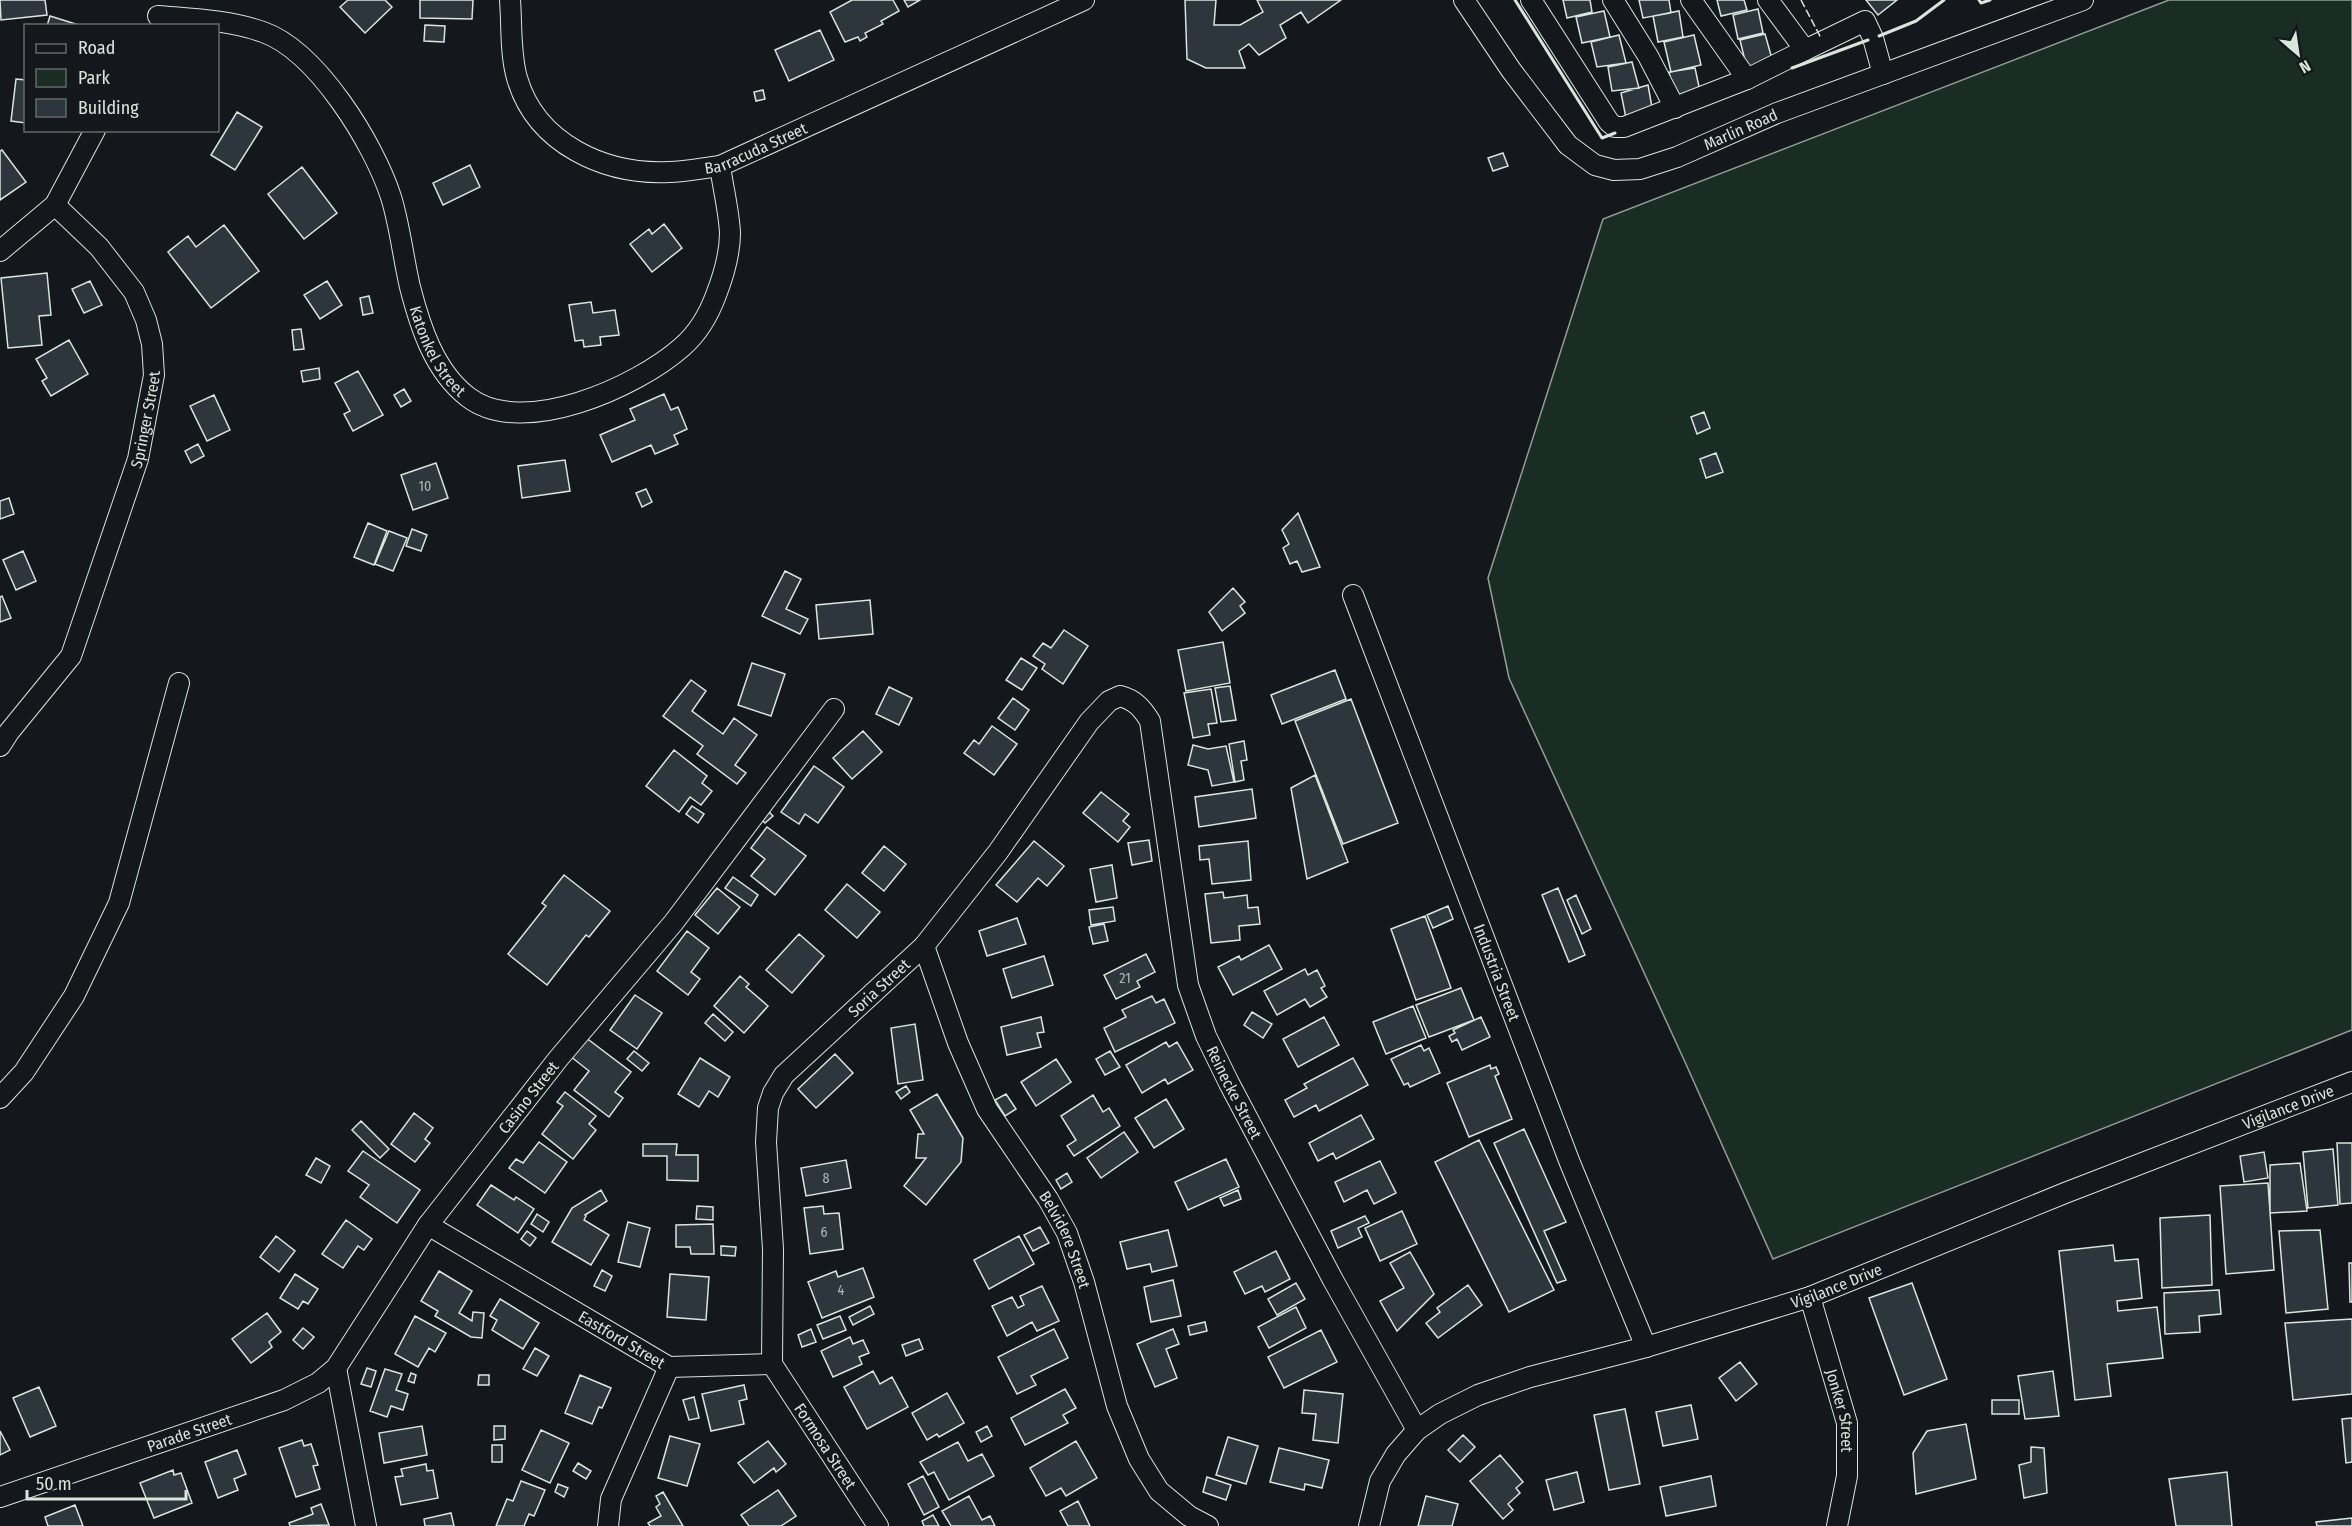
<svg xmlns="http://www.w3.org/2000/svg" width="2352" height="1526" font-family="'Fira Sans Condensed',sans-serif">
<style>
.green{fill:#1a2d24;stroke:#939e99;stroke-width:1.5}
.building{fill:#2c363c;stroke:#d8e6dc;stroke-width:1.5}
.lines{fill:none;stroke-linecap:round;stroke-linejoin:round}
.minor-casing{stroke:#d8e6dc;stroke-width:22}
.minor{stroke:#14181c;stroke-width:20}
.fence{stroke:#d8e6dc;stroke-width:1.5;stroke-dasharray:8 3;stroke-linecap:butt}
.wall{stroke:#d8e6dc;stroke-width:3}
.labels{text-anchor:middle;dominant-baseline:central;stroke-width:4.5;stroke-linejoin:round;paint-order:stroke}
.number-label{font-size:14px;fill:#adbab4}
.street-label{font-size:16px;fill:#d8e6dc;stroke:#14181c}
</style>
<rect width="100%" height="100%" fill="#14181c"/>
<path class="green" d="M2169,0h183v1030l-579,229 -88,-197 -176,-384 -21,-100 115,-359z"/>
<path class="building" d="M0,0h45l2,15 -46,5z
M348,0h37l7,7 -27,26 -25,-26z
M420,0h53l-1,19 -52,-1z
M852,0h41l6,11 -18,10 2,3 -18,9 2,4 -7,4 -2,-4 -13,5 -15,-30z
M904,0h16l-12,7z
M1185,0h31l-2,25h26l23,-13 -6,-12h84l-33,23 -7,-11 -21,13 6,13 -27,17 -10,-11 -10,7 6,17h-39l-19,-9z
M1563,0h27l2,12 -25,6z
M1639,0h30l2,13 -28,5z
M1717,0h27l3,10 -26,6z
M1866,0h31l-19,15z
M1758,9l5,24 -25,6 -5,-24z
M1604,11l6,26 -28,6 -6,-26z
M1679,11l4,26 -25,5 -5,-26z
M50,16l32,10h-35z
M425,25l20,1 -1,16 -20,-1z
M820,30l14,30 -45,21 -14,-31z
M1765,34l9,32 -26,7 -8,-33z
M1619,35l7,28 -29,4 -6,-25z
M1694,35l7,30 -30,7 -7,-30z
M1632,62l7,26 -27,3 -4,-24z
M1695,68l6,28 -26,5 -6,-29z
M16,79l10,1v43l-15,-2z
M1648,85l5,28 -27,5 -5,-25z
M763,90l2,9 -9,2 -2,-9z
M237,112l25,15 -27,43 -24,-15z
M2,150l24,32 -26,18v-49z
M1503,153l5,13 -15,5 -5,-13z
M470,165l10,22 -37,18 -10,-22z
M302,167l35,46 -33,26 -36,-45z
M664,224l18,24 -30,24 -22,-28 19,-15 3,5z
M224,225l35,46 -48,37 -43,-56 20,-16 8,11z
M47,273l4,42 -12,1 3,29 -34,3 -7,-70z
M90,281l12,24 -18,8 -12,-24z
M327,281l15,24 -22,14 -16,-24z
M369,296l4,17 -10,2 -3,-17z
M591,302l2,11 22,-3 4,25 -19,2 1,8 -17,2 -1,-7 -8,1 -6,-36z
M301,329l3,20 -10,1 -2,-20z
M69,340l19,34 -37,22 -9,-15 5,-3 -11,-19z
M319,368l1,11 -17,3 -2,-11z
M358,371l25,44 -30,16 -9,-17 6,-3 -15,-28z
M404,389l7,12 -10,6 -7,-12z
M664,394l7,16 7,-3 9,22 -13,6 4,9 -23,10 -4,-9 -39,17 -12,-27 35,-15 -5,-11z
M214,395l16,35 -23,11 -17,-35z
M1704,412l6,16 -13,6 -6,-17z
M198,444l6,12 -13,7 -6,-12z
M1716,453l7,19 -17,6 -6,-19z
M565,460l5,31 -48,7 -4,-32z
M436,463l12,35 -35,12 -12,-35z
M646,489l6,13 -10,5 -6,-14z
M9,498l5,16 -14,5v-18z
M1298,513l22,54 -18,5 -5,-11 -7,3 -7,-16 6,-4 -7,-14z
M368,523l19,8 -13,34 -20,-8z
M412,529l15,6 -6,16 -15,-5z
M389,531l18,7 -14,33 -18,-7z
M23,551l13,30 -20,9 -13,-30z
M785,571l16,8 -15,30 22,10 -8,15 -38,-18z
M1233,588l12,14 -5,4 5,7 -23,18 -13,-19z
M2,596l9,22 -11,4v-25z
M870,600l3,34 -54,5 -3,-34z
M1064,630l24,16 -25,38 -21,-15 3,-5 -12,-8 10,-13 8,5z
M1223,642l7,41 -44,8 -8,-41z
M1021,658l16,10 -15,22 -16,-10z
M752,663l33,11 -14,42 -33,-11z
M1335,670l11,29 -64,25 -11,-29z
M691,680l15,11 -14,20 31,23 11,-16 23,17 -22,30 11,8 -9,11 -40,-30 6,-8 -40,-30z
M1230,686l6,34 -15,2 -6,-34z
M889,687l23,11 -13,27 -23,-11z
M1211,689l6,34 -9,1 2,11 -17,3 -9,-45z
M1013,698l16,12 -14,20 -17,-12z
M1351,699l47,124 -55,21 -48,-123z
M992,726l25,18 -23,31 -30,-22 10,-13 5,4z
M863,731l19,21 -30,27 -19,-21z
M1244,741l3,19 -6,1 3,19 -9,2 -6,-38z
M1193,745l15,4 18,-3 8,36 -22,4 -4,-16 -20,-5z
M674,750l33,26 -5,7 10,8 -11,14 -11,-8 -11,15 -33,-26z
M814,766l30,21 -26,36 -13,-9 -6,10 -18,-12z
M1315,775l33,87 -41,17 -16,-91z
M1252,789l4,29 -57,9 -4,-30z
M1101,792l28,22 -6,7 7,6 -12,15 -35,-29z
M692,806l12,8 -6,9 -12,-9z
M768,811l5,5 -8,7 -5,-5z
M767,827l39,29 -31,39 -24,-19 14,-17 -14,-11z
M1149,840l3,21 -20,4 -4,-22z
M1034,841l30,25 -17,20 -9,-8 -21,24 -21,-17z
M1248,841l3,39 -39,4 -3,-25 -9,1 -1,-14z
M884,846l22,18 -22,27 -22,-18z
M1112,865l5,33 -21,4 -6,-33z
M564,875l46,36 -21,26 -3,-2 -39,50 -39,-31 38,-48 -4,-3z
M733,877l25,18 -7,11 -26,-18z
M847,884l33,28 -23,26 -32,-28z
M717,888l23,19 -22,27 -23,-19z
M1558,888l27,67 -16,7 -27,-67z
M1223,892l1,6 23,-3 1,13 10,-1 2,17 -21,2 1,14 -29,3 -6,-49z
M1576,895l15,34 -9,5 -15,-34z
M1448,906l5,13 -20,9 -6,-13z
M1113,907l2,14 -24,4 -2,-15z
M1425,916l26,72 -35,12 -25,-71z
M1017,918l9,26 -39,12 -8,-25z
M1104,924l4,17 -15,3 -4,-17z
M687,931l22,17 -18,24 9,7 -12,16 -31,-24z
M799,934l25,22 -32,37 -26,-23z
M1269,945l13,24 -49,26 -15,-28 21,-11 2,4z
M1146,954l9,18 -18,9 3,6 -24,12 -12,-24z
M1044,956l9,29 -41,13 -9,-29z
M1305,969l3,6 9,-5 8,16 -4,2 6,9 -17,10 -5,-8 -28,16 -13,-24z
M740,976l9,8 -3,3 22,19 -24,27 -30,-27z
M1461,988l13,32 -45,17 -13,-32z
M635,995l27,18 -25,36 -27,-19z
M1152,996l4,7 8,-4 11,24 -60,29 -11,-24 22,-11 -4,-7z
M1413,1006l13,32 -40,16 -13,-32z
M1252,1012l20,12 -9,14 -19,-13z
M713,1014l20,18 -8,9 -20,-18z
M1041,1017l3,15 -7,1 4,14 -34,8 -6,-28z
M1324,1017l15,28 -41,22 -15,-28z
M1481,1017l9,20 -28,13 -5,-11 -5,3 -3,-6 6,-3 -2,-3z
M915,1024l8,56 -25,4 -7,-56z
M585,1037l46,35 -16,20 8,6 -14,19 -35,-27 15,-19 -19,-15z
M1166,1042l3,5 8,-5 16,28 -25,14 -3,-5 -23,14 -16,-28z
M1421,1045l3,6 5,-3 11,25 -30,14 -2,-4 -4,2 -13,-26z
M634,1051l15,12 -7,8 -15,-12z
M1110,1051l10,16 -15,8 -9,-16z
M835,1054l18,19 -37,35 -18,-19z
M700,1058l30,19 -12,20 -9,-6 -10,16 -21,-13z
M1353,1058l15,27 -49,26 -3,-6 -22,12 -9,-17 22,-12 -3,-4z
M1056,1059l15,23 -35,24 -15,-24z
M1490,1065l1,4 5,-2 3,7 -4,2 17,43 -43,18 -22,-54z
M906,1086l4,6 -9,7 -5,-7z
M565,1092l31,24 -7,8 7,6 -23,29 -31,-25 21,-28 -6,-4z
M937,1094l26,44 -2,24 -35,43 -22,-19 22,-28h-10l2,-24h6l-14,-24z
M1006,1094l10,15 -11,7 -10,-16z
M1093,1095l10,17 6,-4 11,18 -46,30 -7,-10 9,-6 -15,-24z
M1166,1099l18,30 -30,19 -19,-30z
M414,1113l19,15 -8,11 5,4 -15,19 -24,-18z
M1361,1115l13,24 -38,20 -3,-6 -15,8 -9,-18z
M361,1121l28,28 -9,9 -28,-28z
M1524,1129l42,93 -22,9 22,49 -9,3 -63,-140z
M1124,1132l14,20 -37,26 -14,-20z
M1479,1140l75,150 -45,22 -74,-150z
M539,1142l28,20 -22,31 -36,-25 7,-9 7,4z
M2337,1143h15v60l-12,1z
M643,1144h34l-1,11h22v26l-31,-1v-24h-24z
M2333,1149l5,56 -30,3 -5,-56z
M363,1151l57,39 -23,33 -37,-26 9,-12 -21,-14z
M2264,1152l4,26 -24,4 -4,-26z
M316,1158l14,8 -9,17 -15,-8z
M1226,1159l13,28 -51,23 -13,-28z
M846,1160l5,28 -45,8 -5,-28z
M1380,1161l16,32 -22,11 -7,-14 -23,12 -9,-20z
M2300,1163l7,48 -37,2v-48z
M1067,1173l5,9 -11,7 -5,-9z
M2268,1183l6,87 -48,4 -6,-88z
M491,1185l23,15 2,-3 18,12 -16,24 -41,-28z
M601,1190l6,11 -22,14 1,1 -2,4 25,15 -18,30 -39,-23 20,-34z
M1238,1190l3,9 -17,7 -4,-8z
M697,1206l16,1v13l-17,-1z
M823,1206l1,8 15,-1 4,36 -33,5 -6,-46z
M1402,1211l15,33 -37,17 -15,-33z
M537,1214l12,8 -6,10 -12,-8z
M2210,1215l2,70 -50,3 -2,-70z
M1365,1216l4,7 -11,5 4,9 -24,11 -7,-17z
M346,1220l26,19 -8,11 -6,-4 -15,22 -21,-14z
M628,1222l22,6 -10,39 -22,-5z
M713,1224l1,30h-23l-1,-7h-14v-22z
M1040,1227l9,16 -16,8 -9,-16z
M1168,1230l9,36 -25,6 -2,-8 -23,5 -7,-27z
M2320,1230l8,79 -42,4 -7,-82z
M527,1231l9,7 -6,8 -9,-7z
M276,1236l19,15 -16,21 -19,-15z
M1019,1236l15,28 -45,25 -15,-29z
M2113,1245l2,16 23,-2 4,39 -25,3 1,10 39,-4 6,51 -56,6 4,32 -36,4 -16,-149z
M721,1246l15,1 -1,9 -14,-1z
M1276,1251l14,28 -25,13 -3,-6 -17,8 -11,-22z
M1410,1252l24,42 -37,37 -17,-30 24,-13 -14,-25z
M2349,1263h3v39h-2z
M863,1268l11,29 -52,21 -14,-36 28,-11 2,6z
M602,1270l10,6 -7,15 -11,-5z
M439,1271l33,20 -13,22 13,8 1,-9 11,1 -2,25 -11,-1 -36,-21 3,-5 -17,-10z
M295,1274l23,15 -10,15 -5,-3 -5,8 -18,-11z
M670,1274l39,3 -3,43 -39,-3z
M1173,1280l8,36 -30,6 -7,-35z
M1296,1283l9,16 -28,16 -9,-16z
M1912,1283l35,96 -43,16 -35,-97z
M1468,1285l14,20 -44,33 -12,-15 14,-11 -3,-4z
M1042,1286l17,35 -22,10 -5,-9 -25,14 -15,-30 20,-9 6,11 6,-3 -4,-9z
M2219,1290l2,24 -22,2 1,16 -35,2 -1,-41z
M500,1299l39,24 -16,26 -31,-19 5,-10 -7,-4z
M870,1306l4,8 -21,11 -4,-8z
M1296,1307l10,21 -37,20 -11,-21z
M267,1313l14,19 -12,10 3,5 -21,16 -19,-24z
M415,1316l31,17 -11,19 -6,-4 -11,19 -23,-13z
M840,1316l6,14 -23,9 -6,-14z
M2352,1319v75l-59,6 -8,-77z
M1205,1322l2,9 -17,4 -2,-9z
M303,1328l11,9 -11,12 -10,-9z
M811,1329l5,13 -14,5 -4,-12z
M1054,1329l14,29 -37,18 5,9 -19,9 -19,-37z
M1173,1329l6,15 -13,5 11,29 -22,9 -18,-43z
M1321,1330l16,32 -53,26 -16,-31z
M850,1337l3,7 10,-4 6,13 -10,4 3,7 -29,13 -12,-26z
M919,1339l4,10 -17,7 -4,-11z
M535,1348l14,8 -12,20 -14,-7z
M1740,1362l17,22 -21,17 -17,-23z
M367,1368l9,3 -5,16 -10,-3z
M385,1369l17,5 -6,16 12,4 -5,16 -12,-4 -4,11 -17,-6z
M873,1371l7,13 12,-7 16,30 -41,22 -23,-42z
M2053,1371l6,45 -34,3 -7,-43z
M411,1373l5,2 -2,8 -6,-2z
M479,1375h10v10h-11z
M580,1375l31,13 -9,20 -3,-1 -7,17 -27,-11z
M744,1385l3,14 -8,2 5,23 -33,7 -9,-37z
M39,1387l17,39 -26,11 -17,-39z
M1065,1389l11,19 -13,7 5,8 -43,22 -14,-27z
M1304,1390l39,4 -5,49 -25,-3 3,-26 -14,-1z
M947,1393l17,30 -25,14 -2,-3 -10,6 -15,-27z
M694,1397l5,21 -10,2 -6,-20z
M1992,1400h27v14h-27z
M1691,1405l7,34 -35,7 -7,-34z
M1625,1409l15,75 -31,6 -15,-75z
M2352,1418v44l-6,1 -4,-44z
M1966,1424l10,55 -60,15 -3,-41 14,-22z
M422,1426l5,29 -43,8 -5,-30z
M494,1426h11v13l-11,1z
M987,1426l5,10 -11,6 -5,-10z
M541,1430l28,13 -19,40 -28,-13z
M0,1431l10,19 -10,5z
M1463,1435l12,12 -15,15 -12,-12z
M670,1436l30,8 -13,42 -29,-8z
M1228,1437l30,9 -12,38 -30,-9z
M302,1440l2,6 7,-2 7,21 -5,1 7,23 -24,8 -17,-49z
M768,1441l18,23 -10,8 -2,-4 -20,15 -16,-20z
M1076,1441l21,37 -31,18 -5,-8 -15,8 -16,-28z
M958,1442l10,19 14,-7 12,22 -45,24 -15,-28 -6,3 -8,-13z
M492,1445h10v17h-10z
M2031,1447l13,1 3,45 -23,5 -5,-33 12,-3z
M1279,1448l50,12 -7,28 -17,-4 -1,6 -34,-8z
M237,1450l9,24 -12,5 4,11 -20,8 -13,-36z
M1500,1455l23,27 -7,6 4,5 -12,11 5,6 -10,9 -33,-38z
M578,1463l13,8 -5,8 -13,-8z
M426,1464l1,7 6,-1 5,28 -37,7 -6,-28 8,-1 -2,-7z
M173,1470l1,5 7,-2 11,30 -38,15 -14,-35z
M1577,1472l7,30 -30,8 -8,-30z
M2227,1472l5,54h-56l-7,-47z
M923,1476l16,31 -15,8 -16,-31z
M1711,1476l5,30 -50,10 -6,-29z
M1207,1477l24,8 -5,15 -23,-8z
M521,1481l24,9 -11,26 -5,-2 -5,12h-28l11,-27 6,2z
M558,1484l10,4 -4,9 -9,-5z
M778,1490l18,26 -15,10h-32l-8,-11z
M663,1492l20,34h-33l-2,-3 13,-7 -5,-9 4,-3 -4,-8z
M969,1496l13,24 8,-4 5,10h-44l-9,-15z
M1426,1496l32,8 -6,22h-34z
M1078,1501l12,25h-22l-8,-15z
M321,1504l8,21 -39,1 -1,-3 24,-9 -2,-6z
M75,1505l8,21h-35l-3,-9z
M451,1513l3,13h-29l-1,-7z
M933,1515l6,11h-15l-2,-5z
M2352,1518v8h-35l-1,-4z"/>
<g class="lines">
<g class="minor-casing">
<g id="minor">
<path id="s1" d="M510,0c2,26 0,53 7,78 19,66 88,97 152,94 17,0 34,-4 51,-6l364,-166"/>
<path id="s2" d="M1464,0l47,70 57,75 27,20 19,5 26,-1 37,-12 100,-44 306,-113"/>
<path d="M1531,0l78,122 6,5h9l123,-48 58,-29 -37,-50"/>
<path d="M1613,0l35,56 27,52"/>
<path d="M1691,0l56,79"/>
<path id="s3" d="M158,16c35,3 71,4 105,16 54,19 111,112 128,165 9,29 12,60 19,90 10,39 24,84 58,110 54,42 169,-10 214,-50 15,-13 27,-33 34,-52 7,-18 14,-42 14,-62 -1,-22 -7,-45 -10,-67"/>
<path d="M1805,50l60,-29 8,17 10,36"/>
<path d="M0,251l55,-46 40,-75"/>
<path id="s4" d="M1353,595l217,568 76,184"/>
<path id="s5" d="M0,746l9,-14 62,-76 67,-197 16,-84 -2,-31 -6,-24 -12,-28 -35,-45 -44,-42"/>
<path id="s6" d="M924,946l34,97 29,66 61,90 19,34 17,49 33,124 22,53 20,32 30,25 19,10"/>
<path d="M0,1098l24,-26 50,-76 45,-93 60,-220"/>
<path id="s7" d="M428,1225l241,142"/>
<path id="s8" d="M1810,1297l37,126v53l-10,50"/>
<path id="s9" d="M772,1364l1,-115 -7,-107 2,-34 5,-15 11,-18 140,-129 74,-94 91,-130 20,-21 11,-5c15,4 22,12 30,25l38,264 18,51 23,47 104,197 84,150"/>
<path id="s10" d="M772,1364l106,162"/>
<path d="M669,1367l103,-3"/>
<path d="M336,1368l30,158"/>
<path id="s11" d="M0,1497l284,-97 34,-17 18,-15 92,-143 130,-166 116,-137 160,-213"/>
<path d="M608,1526l3,-27 58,-132"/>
<path id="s12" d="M1369,1526l11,-45 16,-27 21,-24 23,-16 38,-19 52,-18 116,-30 164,-50 255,-104 287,-111"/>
</g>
</g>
<use href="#minor" class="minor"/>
<path class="fence" d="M1801,0l20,38"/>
<path class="wall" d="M1515,0l87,138 13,-5
M1979,0l2,3 9,-3
M1879,36l37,-15 28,-21
M1792,68l76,-28"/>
</g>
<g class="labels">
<g class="number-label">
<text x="425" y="486">10</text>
<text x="1125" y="978">21</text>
<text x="826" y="1178">8</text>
<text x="824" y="1232">6</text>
<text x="841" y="1290">4</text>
</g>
<g class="street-label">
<text stroke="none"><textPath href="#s2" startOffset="366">Marlin Road</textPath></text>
<text stroke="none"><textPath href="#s1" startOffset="362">Barracuda Street</textPath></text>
<text stroke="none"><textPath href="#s3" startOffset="483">Katonkel Street</textPath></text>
<text stroke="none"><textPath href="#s5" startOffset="363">Springer Street</textPath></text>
<text stroke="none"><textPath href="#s4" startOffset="404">Industria Street</textPath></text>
<text stroke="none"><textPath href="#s9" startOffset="422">Soria Street</textPath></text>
<text stroke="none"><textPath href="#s9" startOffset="1227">Reinecke Street</textPath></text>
<text stroke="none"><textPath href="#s11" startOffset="694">Casino Street</textPath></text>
<text stroke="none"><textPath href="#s12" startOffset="1041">Vigilance Drive</textPath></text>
<text stroke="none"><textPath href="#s6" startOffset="328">Belvidere Street</textPath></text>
<text stroke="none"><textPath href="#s12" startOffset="555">Vigilance Drive</textPath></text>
<text stroke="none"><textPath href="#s7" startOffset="225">Eastford Street</textPath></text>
<text stroke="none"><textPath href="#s8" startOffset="118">Jonker Street</textPath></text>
<text stroke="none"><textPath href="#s11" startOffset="200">Parade Street</textPath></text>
<text stroke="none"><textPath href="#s10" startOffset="98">Formosa Street</textPath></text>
</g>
</g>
<rect x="24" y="24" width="195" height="108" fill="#14181c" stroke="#626a69" stroke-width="1.5"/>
<rect x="36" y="44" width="30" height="9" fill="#14181c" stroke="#626a69" stroke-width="1.5"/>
<text x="78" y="54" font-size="18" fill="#d8e6dc">Road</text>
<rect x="36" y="69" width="30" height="18" fill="#1a2d24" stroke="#626a69" stroke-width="1.5"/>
<text x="78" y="84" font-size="18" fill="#d8e6dc">Park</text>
<rect x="36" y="99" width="30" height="18" fill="#2c363c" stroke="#626a69" stroke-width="1.5"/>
<text x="78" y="114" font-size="18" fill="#d8e6dc">Building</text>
<g transform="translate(2298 54) rotate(151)" stroke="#14181c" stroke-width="4.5" paint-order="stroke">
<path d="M0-4.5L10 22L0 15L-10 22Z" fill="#d8e6dc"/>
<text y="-9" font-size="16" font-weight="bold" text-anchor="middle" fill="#d8e6dc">N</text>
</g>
<path d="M27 1490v9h159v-9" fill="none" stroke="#d8e6dc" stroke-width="3"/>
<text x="36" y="1490" font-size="18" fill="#d8e6dc" stroke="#14181c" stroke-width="4.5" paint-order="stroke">50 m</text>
</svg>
